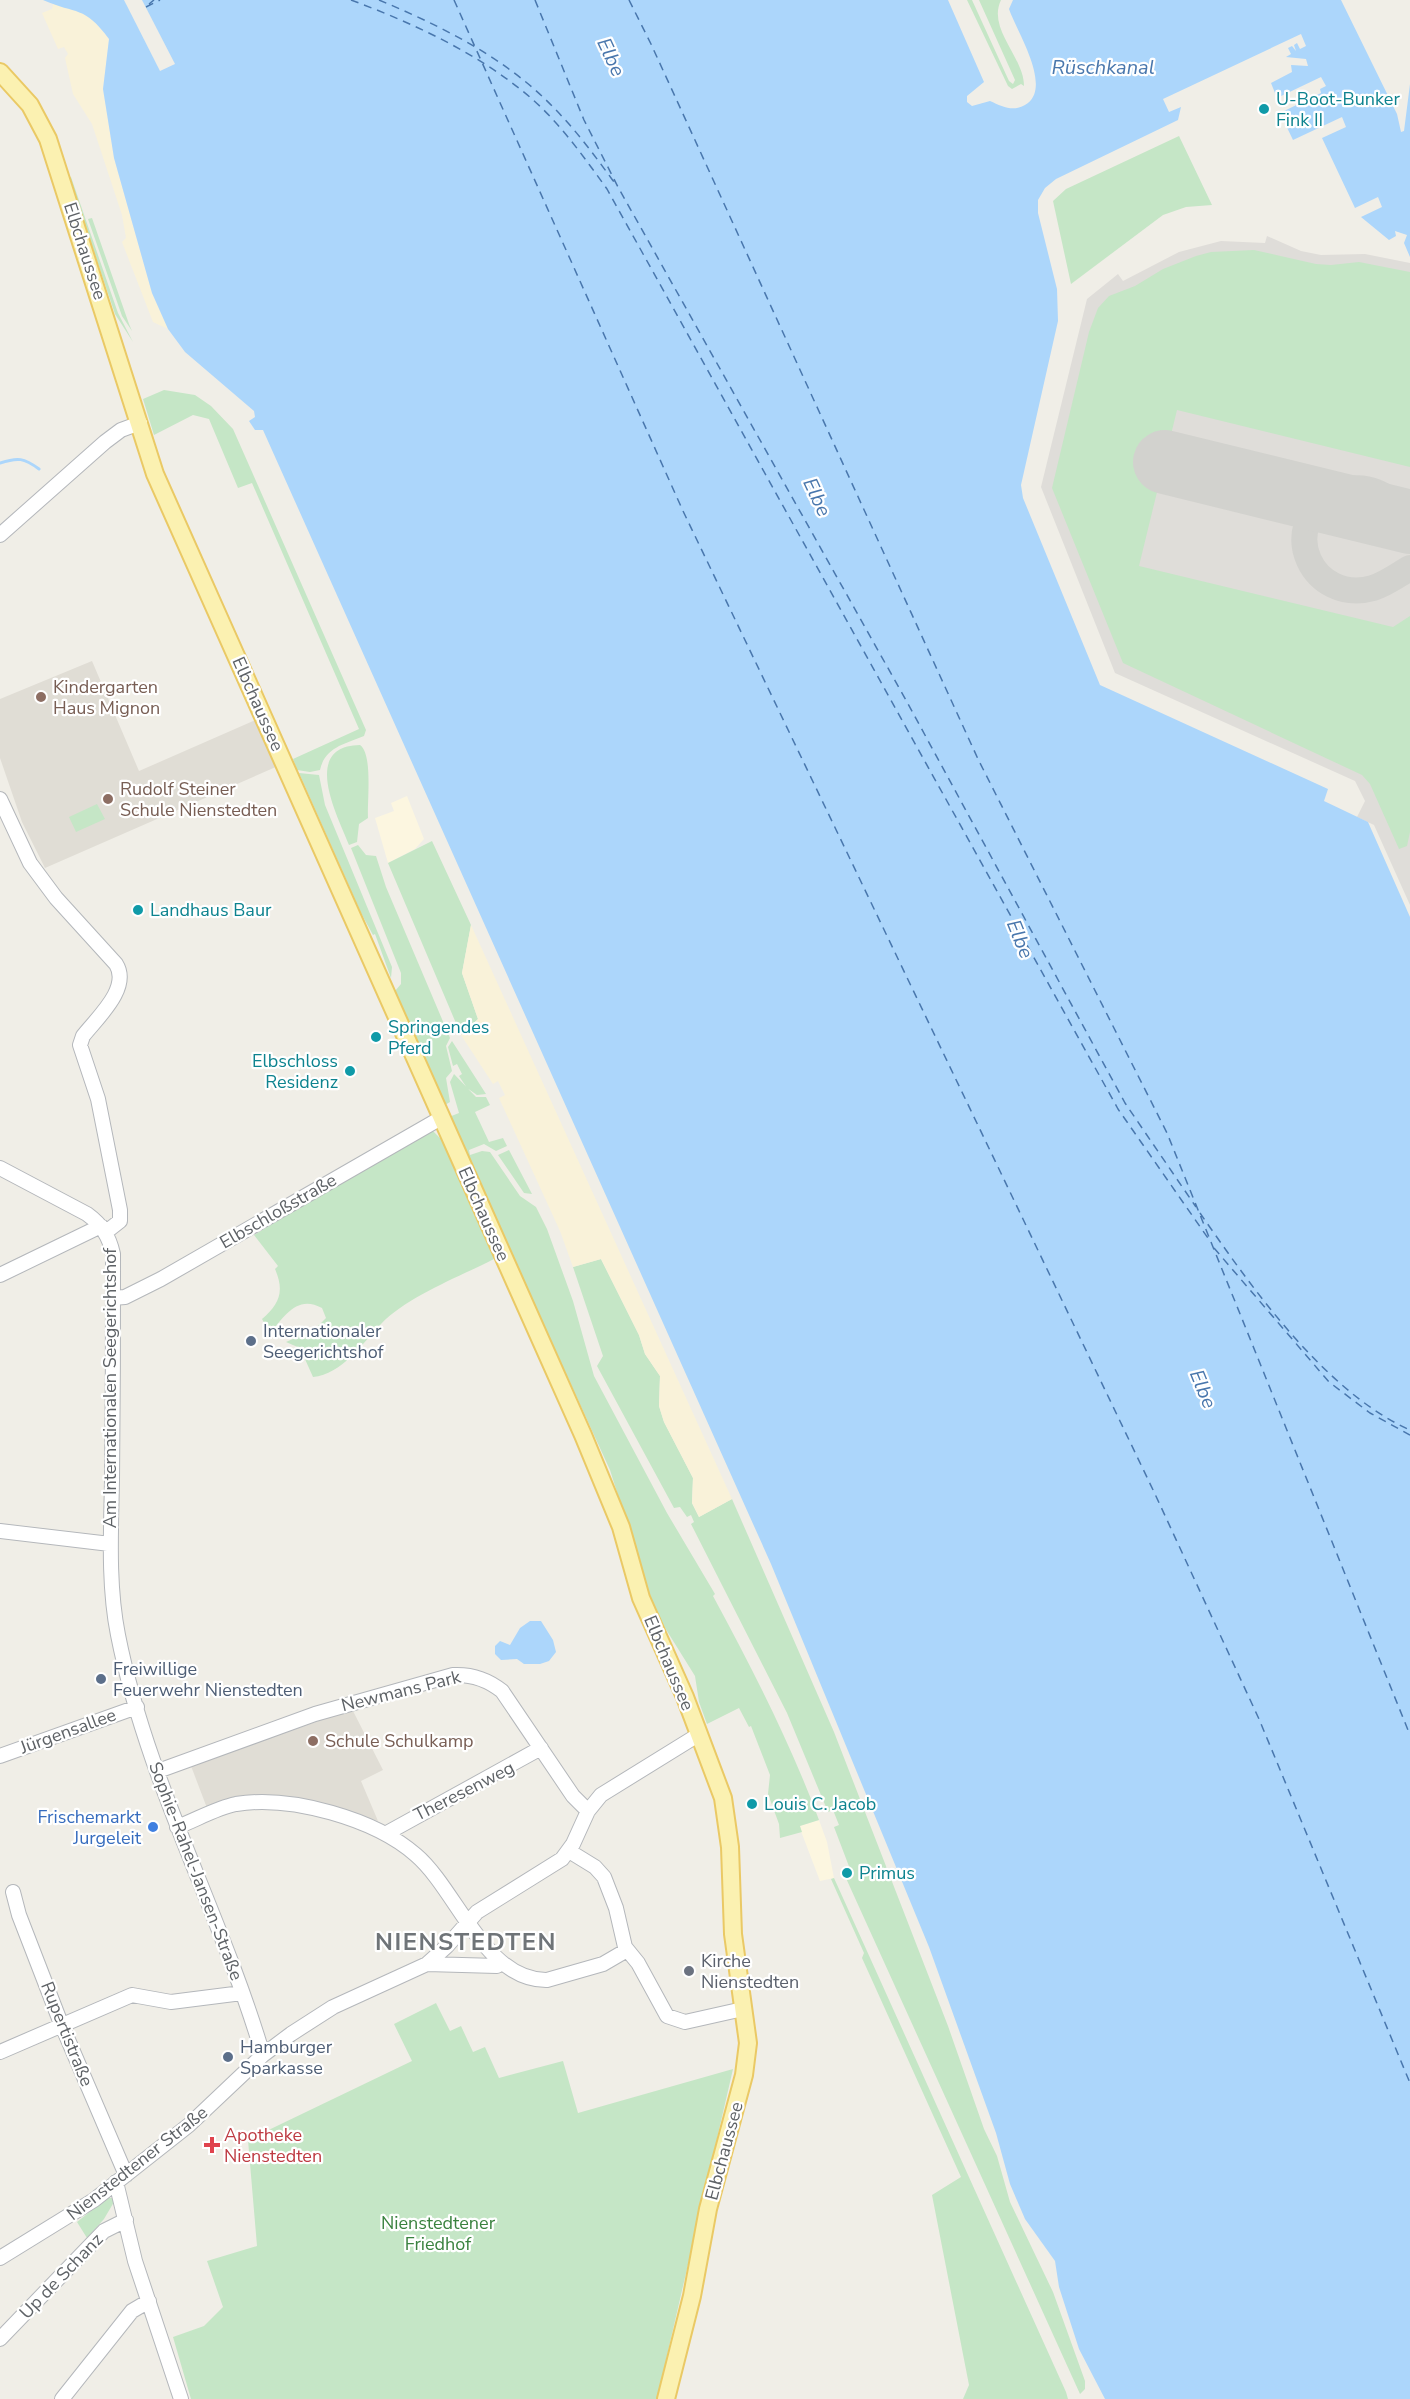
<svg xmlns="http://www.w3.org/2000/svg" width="1410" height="2399" font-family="'Nunito Sans',sans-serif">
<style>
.commercial{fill:#fcf6e0}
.industrial{fill:#dfddd9}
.education{fill:#e0ddd5}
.green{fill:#c5e6c6}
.sand{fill:#f9f2d9}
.water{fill:#acd6fb}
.pier{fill:#f0eee7}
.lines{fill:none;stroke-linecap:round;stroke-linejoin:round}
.stream{stroke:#acd6fb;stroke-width:3}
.ferry{stroke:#4977ad;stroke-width:1.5;stroke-dasharray:8 6;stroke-linecap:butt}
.taxiway{stroke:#d2d2ce;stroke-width:26}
.runway{stroke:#d2d2ce;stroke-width:64}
.minor-casing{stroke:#b4b7bb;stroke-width:16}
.major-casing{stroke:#eac965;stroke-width:20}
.minor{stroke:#fff;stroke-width:14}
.major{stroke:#fbf1b1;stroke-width:16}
.culture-dot{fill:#0f9aa8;stroke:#fff;stroke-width:2}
.education-dot{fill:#8d6e63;stroke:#fff;stroke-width:2}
.service-dot{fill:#5c6f8a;stroke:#fff;stroke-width:2}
.shop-dot{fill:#3f7fe0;stroke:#fff;stroke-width:2}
.worship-dot{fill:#6b7280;stroke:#fff;stroke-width:2}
.health-dot{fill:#e0444e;stroke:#fff;stroke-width:2}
.labels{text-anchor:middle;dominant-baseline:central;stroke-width:4.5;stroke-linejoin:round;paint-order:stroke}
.culture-label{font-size:18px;fill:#0d838f;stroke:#fff;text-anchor:start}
.street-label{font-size:18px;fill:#5e6266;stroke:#fff}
.education-label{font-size:18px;fill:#785e54;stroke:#fff;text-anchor:start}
.service-label{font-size:18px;fill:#4e5e75;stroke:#fff;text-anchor:start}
.shop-label{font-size:18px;fill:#366cbe;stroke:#fff;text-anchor:end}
.worship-label{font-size:18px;fill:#5b616d;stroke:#fff;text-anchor:start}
.health-label{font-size:18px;fill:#be3a42;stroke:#fff;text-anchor:start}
.park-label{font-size:18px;fill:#3a823f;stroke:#fff}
.water-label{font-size:20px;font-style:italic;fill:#4977ad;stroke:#fff}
.district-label{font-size:24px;font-weight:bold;letter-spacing:1.5px;fill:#6f7478;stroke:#fff}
</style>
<rect width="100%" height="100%" fill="#f0eee7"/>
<path class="commercial" d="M407,796l17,43 -9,10 -27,14 -13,-45 19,-7 -3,-8z
M819,1820l8,22 7,36 -14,3 -21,-55z"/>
<path class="industrial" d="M1267,236l34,15 20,4 44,-1 45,9v642l-36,-80 -17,-8 8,-16 -10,-20 -240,-108 -74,-186 46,-188 31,-25 5,7 56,-29 42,-11 44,2z"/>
<path class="education" d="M92,661l47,110 119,-52 20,47 -233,102 -23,-46 -22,-64v-59z
M352,1709l31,61 -22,11 17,40 -54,-17 -117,4 -16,-42z"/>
<path class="green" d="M967,0h5l37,81 4,3 2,-4 -36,-80h22c-14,29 23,57 23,86l-3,-2 -9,5 -4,-3z
M1179,136l33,69 -26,2 -23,8 -92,69 -18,-83 13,-12z
M71,177l47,136 15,29 -18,-28 -46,-136z
M92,218l37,106 3,7 -10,-15 -34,-97z
M1254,250l62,14 15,1 28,-3 51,10v195l-233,-57 -38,156 254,61 17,-11v216l-3,14 -8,3 -29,-65 -8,-9 -239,-112 -71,-175 37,-156 9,-24 11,-12 26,-10 28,-17 33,-13 15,-4z
M164,390l31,5 16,11 22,23 133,301 -2,6c-19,8 -39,11 -44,34l-10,2 -13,-2 -4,-11 66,-30 -107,-246 -14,5 -29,-69 -16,-4 -39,20 -11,-36z
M360,745c13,9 7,56 8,73l-9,6 -2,18 -8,3c-11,-28 -49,-99 11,-100z
M299,773l20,2 6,30 67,162 -1,11 -16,-44 -2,1 -12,-22z
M97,804l8,15 -29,13 -7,-15z
M432,841l39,84 -9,48 16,46 -17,16 -73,-172z
M358,845l8,10 10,1 10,31 64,151 -4,8 6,25 -6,7 4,24 -5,3 -50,-114 6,-7v-11l-50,-125z
M452,1041l34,53 -9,1 -10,-7 -8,-12 3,-2 -5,-10 -4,2 -5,-19z
M454,1074l22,23h10l4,8 -15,7 14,30 14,-4 4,8 -11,5 -12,-7 -15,6 1,5 12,-4 8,1 30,44 16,11 11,22 26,72 21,75 73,137 48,81 -2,2c40,74 77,146 106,224l-19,6 2,6 -22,6 -1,-14 -11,-30 2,-19 -19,-49 -2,1 -10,-19 -32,16 -8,-22 -4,-26 -33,-53 -13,-30 -39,-123 -161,-353 10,-4 -9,-31z
M433,1131l9,9 52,119c-35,18 -86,37 -113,65 -19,20 -39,50 -68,53l-13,-29 -14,-6 29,-13 11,-11 -4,-10c-25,-14 -38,9 -52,25l-8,-14c17,-15 23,-27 13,-50l3,-3 -24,-31 173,-103z
M509,1150l23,44 -8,-1 -26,-38z
M601,1259l38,76 6,19 15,22 -1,30 5,16 29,56 -1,25 7,14 33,-18 102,233 114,294 36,103 13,27 13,46 43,90 32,89v8l-5,5 -235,-518 5,-7 -16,-42 5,-2 -6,-15 -5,2 -41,-99 -96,-189 3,-2 -3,-7 -4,2 -7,-10 -6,1 -77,-142 6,-10 -30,-89z
M834,1878l232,514 2,7h-105l6,-14 -37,-190 29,-18 -99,-219 2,-5 -33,-74z
M436,2003l14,28 11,-5 12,26 12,-5 14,31 64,-17 15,52 155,-44 -76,330h-466l-18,-62 31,-11 19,-19 -16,-46 50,-15 -9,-106 164,-79 -18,-37z
M107,2198h5l2,4 -10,17 -17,19 -10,-16z"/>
<path class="sand" d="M54,0c25,5 40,19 55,39l-6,50 11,69 38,135 16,36 -15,-7 -31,-80 4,-4 -4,-23 -30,-91 -19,-30 -8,-36 3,-4 -4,-7 -6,2 -16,-36 10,-4z
M471,925l261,574 -33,18 -7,-14 1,-25 -29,-56 -5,-16 1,-30 -15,-22 -6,-19 -38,-76 -28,8 -13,-36 -61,-133 6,-3 -7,-14 -5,3 -32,-49 17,-16 -16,-46z"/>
<path class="water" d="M43,0h905l36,82 -17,14v6l5,4 18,-5c13,6 25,12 38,2 23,-19 -11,-71 -19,-94l4,-9h328l56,114 4,18 3,-1 6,-47v173l-6,-14 3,-8 -12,-4 1,5 -7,4 -28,-23 21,-10 -4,-10 -23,11 -33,-70 24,-11 -4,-10 -49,23 -13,-27 41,-20 -1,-4 6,-3 -5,-9 -44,21 -6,-15 21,-11 -1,-7 17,1 -2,-7 -20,-2 5,-3 -3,-6 4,-2 4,5 -2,-6 3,-2 3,6 6,-3 -5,-12 -138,65 6,13 12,-5 -3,13 -122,59 -11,9 -7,12v13l19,76 1,32 -37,164 2,13 77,187 228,104 -4,12 44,21 42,95v1482h-305l-26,-50 -20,-62 -4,-26 -30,-42 -15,-35 -14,-51 -67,-186 -158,-383 -508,-1134h-8l-6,-9 6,-4 -1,-6 -69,-59 -17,-23 -16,-36 -38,-135 -11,-69 6,-50c-25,-34 -32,-24 -66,-39z
M530,1621h11l12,19 3,12 -7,9 -9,3h-16l-7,-5 -16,1 -6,-6v-8l5,-5 10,4 10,-17z"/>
<path class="pier" d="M124,0h18l33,64 -15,7z"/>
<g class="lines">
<path class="stream" d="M0,463c18,-6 24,-5 39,6"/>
<path class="ferry" d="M351,0c59,22 120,50 169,89 35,27 61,64 87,100l511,920 92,132
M379,0c62,26 127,58 174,107 23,23 42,49 61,75
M454,0l229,511 472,983 104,225 151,364
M535,0l49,120 34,67 289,515 218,401 71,104
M629,0l22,44 327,715 189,374 243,602
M149,4l5,-4
M146,7l14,-7
M1200,1213c52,75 125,179 210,217
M1214,1248l115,134 41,31 40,22"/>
<path class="taxiway" d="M1410,516c-11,-8 -20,-19 -34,-24 -14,-6 -31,-5 -44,3 -56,33 -19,110 41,93 13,-4 25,-13 37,-20"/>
<path class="runway" d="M1165,462l245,60"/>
<g class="minor-casing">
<path id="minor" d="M0,535l105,-93 16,-12 19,-7
M0,799l30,64 26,35 60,66c15,24 -19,54 -33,72l-3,9 18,54 22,111v11l-14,11
M0,1168l87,46c15,11 22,22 26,40 0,76 0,151 -1,227 -1,51 -4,104 6,154 29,147 103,278 145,420
M0,1275l101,-49
M113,1298l12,-1 36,-18 280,-161
M0,1531l110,13
M0,1756l137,-49
M158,1771l157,-57 138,-39c19,-1 34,4 49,16l71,105 15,15
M177,1827c19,-7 39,-19 59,-23 55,-9 139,15 180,51 41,35 69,126 131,125l56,-16 24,-14
M387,1833l154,-85
M569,1851l26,16 9,10 12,31 9,39 13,16 29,53 18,6 58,-13
M13,1892l6,23 41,106 66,154
M427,1964l70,2 5,-3
M0,2052l132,-57 39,7 71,-9
M116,2182l19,79 46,138
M0,2258l94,-58 95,-75 74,-70 28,-21 42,-27 94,-43 20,-18 30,-34 85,-53 11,-15 15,-33 13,-16 97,-60
M0,2339l104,-108 22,-11
M62,2399l70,-88 17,-10"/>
</g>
<g class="major-casing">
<path id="major" d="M0,72l30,33 18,34 107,335 428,961 38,92 20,71 44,99 38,101 7,49 3,87 15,109 -4,32 -36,134 -16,87 -26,103"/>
</g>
<use href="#minor" class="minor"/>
<use href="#major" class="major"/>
</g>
<g class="culture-dot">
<circle cx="1264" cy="109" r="6"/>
<circle cx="138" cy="910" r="6"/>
<circle cx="376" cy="1037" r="6"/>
<circle cx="350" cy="1071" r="6"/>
<circle cx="752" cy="1804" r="6"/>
<circle cx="847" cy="1873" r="6"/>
</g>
<g class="education-dot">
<circle cx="41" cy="697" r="6"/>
<circle cx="108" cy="799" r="6"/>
<circle cx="313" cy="1741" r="6"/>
</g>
<g class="service-dot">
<circle cx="251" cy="1341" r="6"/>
<circle cx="101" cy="1679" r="6"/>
<circle cx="228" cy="2057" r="6"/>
</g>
<circle class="shop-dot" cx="153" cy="1827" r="6"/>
<circle class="worship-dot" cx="689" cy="1971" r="6"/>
<path class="health-dot" d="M209 2136h6v6h6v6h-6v6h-6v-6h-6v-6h6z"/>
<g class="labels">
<g class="culture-label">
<text x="1276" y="99">U-Boot-Bunker<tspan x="1276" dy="21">Fink II</tspan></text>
<text x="150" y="910">Landhaus Baur</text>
<text x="388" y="1027">Springendes<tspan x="388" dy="21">Pferd</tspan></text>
<text x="338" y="1061" text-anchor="end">Elbschloss<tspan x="338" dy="21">Residenz</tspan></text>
<text x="764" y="1804">Louis C. Jacob</text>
<text x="859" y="1873">Primus</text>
</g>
<g class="street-label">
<text transform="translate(85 251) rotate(72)">Elbchaussee</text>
<text transform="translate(258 704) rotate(66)">Elbchaussee</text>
<text transform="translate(278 1211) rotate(-30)">Elbschloßstraße</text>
<text transform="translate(484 1214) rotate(66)">Elbchaussee</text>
<text transform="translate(110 1388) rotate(-90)">Am Internationalen Seegerichtshof</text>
<text transform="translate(669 1663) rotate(67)">Elbchaussee</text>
<text transform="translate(401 1691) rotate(-14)">Newmans Park</text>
<text transform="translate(68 1731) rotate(-20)">Jürgensallee</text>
<text transform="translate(464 1791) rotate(-27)">Theresenweg</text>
<text transform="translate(196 1871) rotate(69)">Sophie-Rahel-Jansen-Straße</text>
<text transform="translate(67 2034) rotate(68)">Rupertistraße</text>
<text transform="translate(724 2151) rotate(-75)">Elbchaussee</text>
<text transform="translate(137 2163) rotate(-38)">Nienstedtener Straße</text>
<text transform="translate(61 2276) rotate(-46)">Up de Schanz</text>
</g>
<g class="education-label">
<text x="53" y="687">Kindergarten<tspan x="53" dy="21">Haus Mignon</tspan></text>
<text x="120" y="789">Rudolf Steiner<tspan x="120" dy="21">Schule Nienstedten</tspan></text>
<text x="325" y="1741">Schule Schulkamp</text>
</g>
<g class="service-label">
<text x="263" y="1331">Internationaler<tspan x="263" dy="21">Seegerichtshof</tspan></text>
<text x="113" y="1669">Freiwillige<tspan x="113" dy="21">Feuerwehr Nienstedten</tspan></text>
<text x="240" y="2047">Hamburger<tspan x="240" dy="21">Sparkasse</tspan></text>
</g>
<g class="shop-label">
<text x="141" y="1817">Frischemarkt<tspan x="141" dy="21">Jurgeleit</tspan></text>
</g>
<g class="worship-label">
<text x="701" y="1961">Kirche<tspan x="701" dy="21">Nienstedten</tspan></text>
</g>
<g class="health-label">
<text x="224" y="2135">Apotheke<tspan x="224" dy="21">Nienstedten</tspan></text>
</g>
<g class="park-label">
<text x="438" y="2223">Nienstedtener<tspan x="438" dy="21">Friedhof</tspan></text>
</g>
<g class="water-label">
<text transform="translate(611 57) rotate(65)">Elbe</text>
<text x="1103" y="67">Rüschkanal</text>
<text transform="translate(817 497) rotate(65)">Elbe</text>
<text transform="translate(1020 939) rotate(68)">Elbe</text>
<text transform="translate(1203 1389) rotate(68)">Elbe</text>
</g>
<g class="district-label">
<text x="466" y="1942">NIENSTEDTEN</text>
</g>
</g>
</svg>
